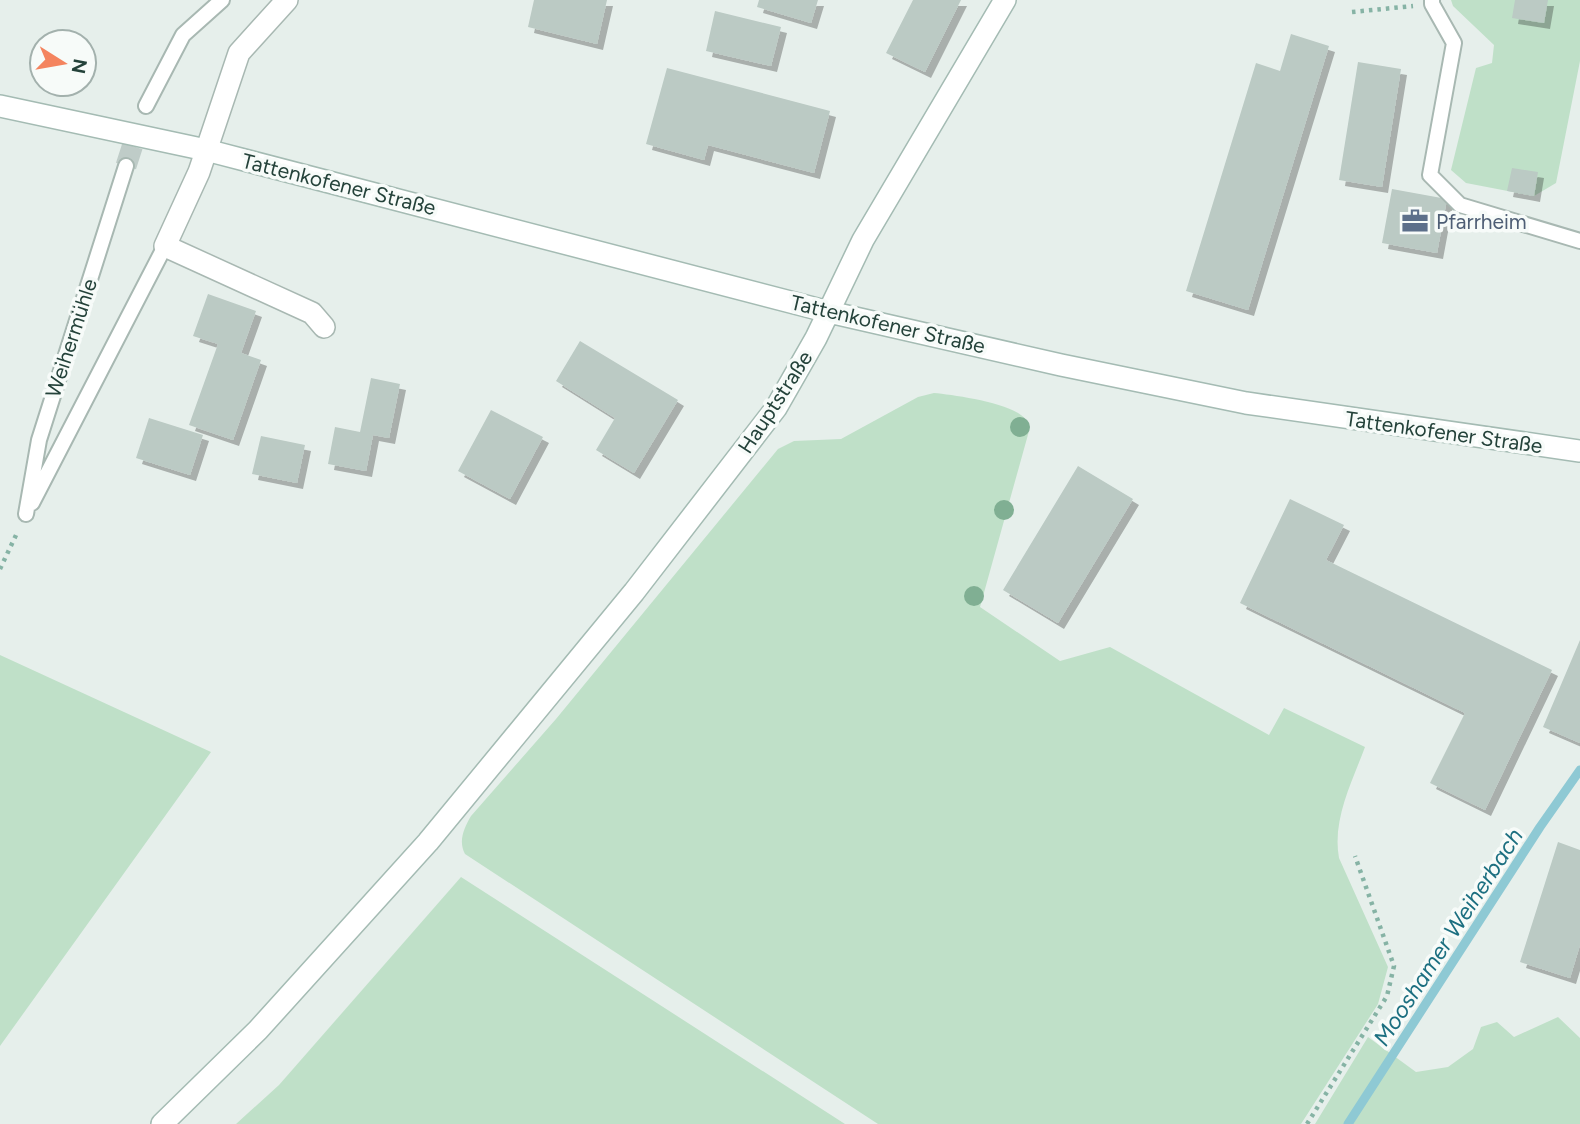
<svg xmlns="http://www.w3.org/2000/svg" width="1580" height="1124" font-family="Figtree,sans-serif">
<style>
.green{fill:#bfe0c8}
.lines{fill:none;stroke-linecap:round;stroke-linejoin:round}
.stream{stroke:#8ec9d4;stroke-width:9}
.building{fill:#bbcac4;filter:url(#shadow)}
.street-tunnel{stroke:#bfccc8;stroke-width:21;stroke-dasharray:21 10;stroke-linecap:butt}
.lane-casing{stroke:#a8b8b2;stroke-width:18}
.street-casing{stroke:#a8b8b2;stroke-width:24}
.secondary-casing{stroke:#a4bbb3;stroke-width:24}
.path{stroke:#86b3a5;stroke-width:4.5;stroke-dasharray:3.5 5;stroke-linecap:butt}
.lane{stroke:#fff;stroke-width:14}
.street{stroke:#fff;stroke-width:21}
.secondary{stroke:#fff;stroke-width:21}
.tree{fill:#80af93}
.labels{text-anchor:middle;dominant-baseline:central;stroke-width:7;stroke-linejoin:round;paint-order:stroke}
.street-label{font-size:21px;fill:#24423a;stroke:#f7fbf9}
.service-label{font-size:21px;fill:#4e5e75;stroke:#f7fbf9;text-anchor:start}
.water-label{font-size:23px;font-style:italic;fill:#1c6f80;stroke:#f7fbf9}
</style>
<defs>
<filter id="shadow"><feDropShadow dx="6" dy="6" stdDeviation="0" flood-color="#0004"/></filter>
</defs>
<rect width="100%" height="100%" fill="#e6efeb"/>
<path class="green" d="M1451,0h129v61l-24,122 -22,13 -68,-13 -15,-13 25,-102 16,-5 2,-18 -41,-39z
M934,393c20,2 81,10 92,27 1,2 3,9 3,11l-49,176 80,54 50,-14 159,88 15,-27 81,39c-13,35 -33,73 -26,111l49,109 -10,37 -77,120h-423l-413,-270c-7,-13 -1,-26 6,-38l85,-97 222,-270 16,-8 47,-2 77,-42z
M0,655l211,97 -211,294z
M461,877l384,247h-609l43,-39z
M1558,1017l22,21v86h-265l53,-87 48,35 32,-5 25,-18 8,-22 16,-5 17,15z"/>
<g class="lines">
<path class="stream" d="M1348,1124l192,-297 40,-57"/>
</g>
<path class="building" d="M534,0h73l-10,44 -69,-17z
M759,0h59l-7,23 -54,-16z
M913,0h48l-36,72 -39,-19z
M1515,0h33l-4,23 -32,-5z
M715,11l66,16 -10,39 -65,-15z
M1291,34l38,12 -81,264 -62,-19 70,-228 24,8z
M1358,62l43,7 -19,118 -43,-7z
M667,68l163,43 -16,62 -106,-28 -4,15 -58,-16z
M1512,168l26,4 -4,24 -27,-5z
M1392,189l55,10 -10,54 -55,-10z
M208,294l48,17 -15,42 20,7 -28,80 -44,-15 29,-81 -25,-8z
M580,341l98,59 -44,73 -38,-23 19,-32 -59,-37z
M371,378l29,6 -11,54 -16,-3 -7,36 -38,-7 7,-37 25,5z
M491,410l52,27 -33,62 -52,-28z
M149,418l54,17 -13,40 -54,-17z
M261,436l44,9 -8,38 -45,-9z
M1078,466l55,33 -75,124 -55,-33z
M1290,499l54,26 -18,35 226,110 -67,140 -55,-27 35,-70 -225,-110z
M1580,640v103l-37,-16z
M1558,842l22,8v95l-10,33 -50,-16z"/>
<g class="lines">
<path class="street-tunnel" d="M126,166l10,-31"/>
<g class="lane-casing">
<path id="lane" d="M1432,0v4l22,39 -24,132 30,30 120,36
M146,106l37,-71 39,-35
M32,503l133,-257
M26,514l13,-74 87,-274"/>
</g>
<g class="street-casing">
<path id="street" d="M287,0l-48,53 -40,119 -34,74 147,67 12,14"/>
</g>
<g class="secondary-casing">
<path id="secondary" d="M0,106l206,44 623,162 232,53 185,38 334,48
M162,1124l96,-94 170,-188 206,-250 142,-184 40,-70 47,-98 142,-240"/>
</g>
<path class="path" d="M1352,12l61,-6
M0,569l17,-36
M1307,1124l80,-128 7,-30 -39,-110"/>
<use href="#lane" class="lane"/>
<use href="#street" class="street"/>
<use href="#secondary" class="secondary"/>
</g>
<g class="tree">
<circle cx="1020" cy="427" r="10"/>
<circle cx="1004" cy="510" r="10"/>
<circle cx="974" cy="596" r="10"/>
</g>
<defs>
<g id="office-bare" transform="scale(2.1)"><path d="M-6-3h4V-5.5h4V-3h4V5H-6ZM-1-4.5V-3h2v-1.5ZM-6 0V1H6V0Z" fill="#5c6f8a" stroke="#f7fbf9" stroke-width="2.5" paint-order="stroke"/></g>
</defs>
<g fill-rule="evenodd">
<use href="#office-bare" x="1415" y="221"/>
</g>
<g class="labels">
<g class="street-label">
<text transform="translate(339 184) rotate(14)">Tattenkofener Straße</text>
<text transform="translate(888 324) rotate(13)">Tattenkofener Straße</text>
<text transform="translate(71 338) rotate(-72)">Weihermühle</text>
<text transform="translate(775 402) rotate(-57)">Hauptstraße</text>
<text transform="translate(1444 432) rotate(8)">Tattenkofener Straße</text>
</g>
<g class="service-label">
<text x="1436" y="221">Pfarrheim</text>
</g>
<g class="water-label">
<text transform="translate(1448 937) rotate(-57)">Mooshamer Weiherbach</text>
</g>
</g>
<g transform="translate(63 63) rotate(101)"><circle r="33" fill="#f7fbf9" stroke="#a3b1ad" stroke-width="2"/>
<path d="M0-5L12 26L0 18L-12 26Z" fill="#f4845f"/>
<text y="-10" font-size="19" font-weight="bold" text-anchor="middle" fill="#24423a">N</text>
</g>
</svg>
